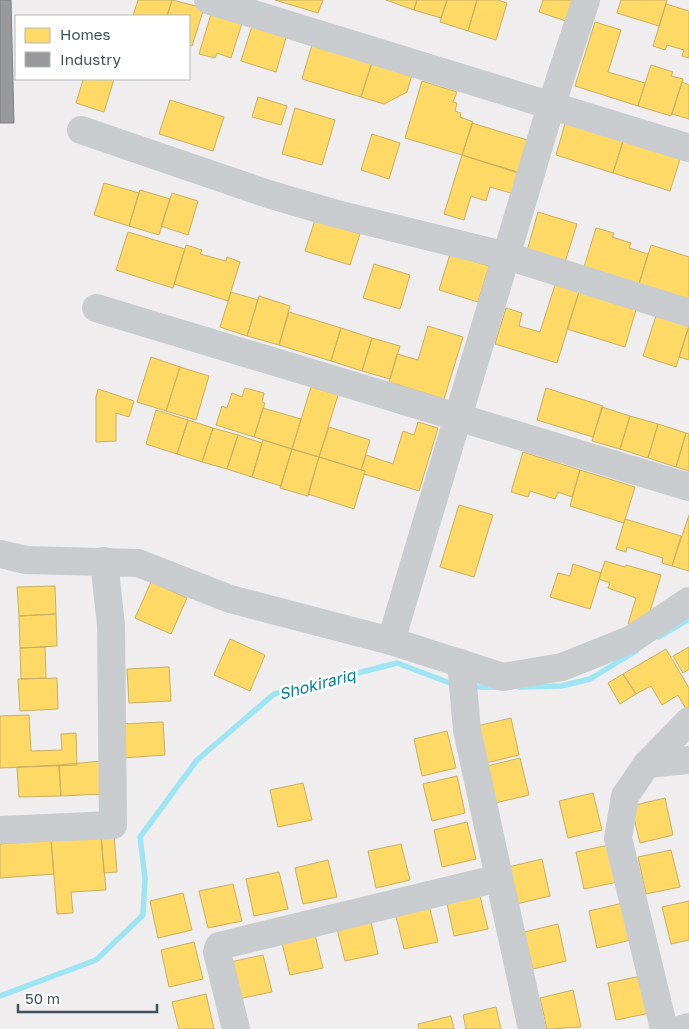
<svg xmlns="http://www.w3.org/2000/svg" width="689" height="1029" font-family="'Golos Text',sans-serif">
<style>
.homes{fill:#ffd966;stroke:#c6b063}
.industry{fill:#999;stroke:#7f8387}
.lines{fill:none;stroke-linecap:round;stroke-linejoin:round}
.stream{stroke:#9ee5f3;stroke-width:5.5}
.minor{stroke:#c8cccf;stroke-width:28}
.labels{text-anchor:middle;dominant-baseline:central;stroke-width:5;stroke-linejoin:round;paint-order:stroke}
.water-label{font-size:16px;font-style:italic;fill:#037f99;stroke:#fff}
</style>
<rect width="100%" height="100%" fill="#efeded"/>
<path class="homes" d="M138,0h34l-5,16h-34z
M172,0l32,8 -12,38 -3,-1v-29h-22z
M275,0h48l-5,13z
M386,0h31l-3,10z
M417,0h30l-6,18 -27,-8z
M447,0h30l-9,31 -28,-9z
M477,0h21l9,3 -11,37 -28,-9z
M543,0h33l-7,22 -30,-10z
M621,0h46l-8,26 -42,-13z
M666,4l23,7v47l-7,-2 2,-6 -17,-5 -2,5 -12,-4z
M212,11l31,9 -12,38 -14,-5 -2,5 -16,-4z
M595,22l26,8 -13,42 37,11 -7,23 -63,-20z
M253,23l34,11 -11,38 -35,-11z
M314,38l60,18 -13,41 -59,-18z
M374,56l40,12 -7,24 -23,12 -23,-7z
M651,65l22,7 -2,4 12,3 -12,37 -33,-10z
M79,79h35l-10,33 -28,-9 7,-23z
M422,81l35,11 -4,10 4,1 -2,8 6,2 -1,4 13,5 -11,33 -57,-17z
M682,82l7,3v34l-17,-5z
M258,97l29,9 -6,19 -29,-8z
M170,100l54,17 -11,34 -54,-17z
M295,108l40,12 -13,45 -40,-11z
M566,120l58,18 -11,35 -57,-18z
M472,123l55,17 -9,33 -56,-18z
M372,134l28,9 -11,36 -28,-9z
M624,138l57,18 -11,35 -57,-18z
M462,155l59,18 -7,21 -24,-7 -4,14 -15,-5 -7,24 -20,-6z
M104,183l35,10 -10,33 -35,-11z
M140,190l30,9 -11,36 -30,-9z
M172,193l26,8 -10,34 -27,-9z
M538,212l39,12 -12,38 -38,-11z
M315,220l45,14 -10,31 -45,-14z
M596,228l18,5 -2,4 19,6 -2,5 19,6 -9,30 -55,-17z
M128,232l57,17 -12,39 -57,-18z
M186,245l16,5 -2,4 26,7 1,-4 13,5 -12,39 -54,-17z
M651,245l38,12v42l-50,-15z
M450,254l39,12 -11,36 -39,-12z
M374,264l36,11 -10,34 -37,-11z
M555,285l24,7 -22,71 -62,-19 11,-36 16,5 -3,13 21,6z
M231,292l27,8 -11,36 -27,-9z
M579,292l57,18 -11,37 -58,-18z
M259,296l31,10 -11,39 -32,-9z
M289,312l52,16 -10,33 -52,-16z
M656,316l33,10 -13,41 -33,-11z
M428,326l35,11 -19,62 -55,-17 8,-28 21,6z
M689,326v34l-10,-3z
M341,328l31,10 -10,33 -31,-10z
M372,338l28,8 -10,33 -28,-8z
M151,357l29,10 -14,44 -29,-9z
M180,367l29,9 -13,44 -30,-9z
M311,387l27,8 -19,62 -27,-8z
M245,388l19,5 -2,9 3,1 -11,34 -38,-12 6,-19 5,2 5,-15 10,4z
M546,388l57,18 -10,31 -56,-17z
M98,389l36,12 -5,16 -13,-4v28l-20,1v-45z
M602,407l28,9 -10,33 -28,-8z
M263,408l38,11 -9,30 -38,-12z
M156,410l32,10 -11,34 -31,-10z
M630,416l28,8 -10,34 -28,-9z
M188,420l25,8 -11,34 -25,-8z
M418,422l20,6 -19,63 -55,-17 1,-3 -4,-1 5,-15 27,9 10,-33 11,4z
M658,424l28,9 -10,34 -28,-9z
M329,427l41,13 -9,30 -42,-13z
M213,428l25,7 -11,34 -25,-7z
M686,433l3,1v37l-13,-4z
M238,435l24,8 -10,34 -25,-8z
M263,440l29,9 -11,37 -29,-9z
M292,449l27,8 -11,39 -28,-8z
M523,452l57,18 -8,27 -14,-5 -3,7 -25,-8 -2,6 -17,-5z
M319,457l46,14 -11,38 -46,-15z
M580,470l55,17 -11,36 -54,-17z
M459,505l34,10 -19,62 -34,-10z
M689,515v56l-17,-5z
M625,519l56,17 -9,30 -10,-3 1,-5 -36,-11 -1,5 -10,-3z
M605,561l20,6 1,-2 35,10 -13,43 -15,8 -5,-2 8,-26 -28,-10 2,-5 -11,-4z
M573,564l28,9 -11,36 -40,-12 8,-24 12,3z
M151,582l36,16 -16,36 -36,-16z
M55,586l1,28 -37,2 -2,-29z
M56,614l1,32 -37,2 -1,-32z
M230,639l35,16 -15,36 -36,-16z
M45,647l1,31 -25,1 -1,-31z
M689,647v22l-6,4 -10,-17z
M666,649l23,39v19l-3,2 -8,-14 -16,10 -11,-19 -15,8 -13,-20z
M169,667l2,34 -42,2 -2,-34z
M623,674l13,20 -16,10 -12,-21z
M57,678l1,31 -38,2 -2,-32z
M29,715l2,36 31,-1 -1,-16 15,-1 1,32 -77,3v-52z
M511,718l8,37 -33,8 -9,-37z
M163,722l2,33 -42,3 -2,-34z
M447,731l9,37 -34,8 -8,-37z
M520,758l9,37 -34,8 -8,-37z
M102,761l1,33 -42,2 -2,-31z
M59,765l2,31 -42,1 -2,-30z
M457,776l8,37 -33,8 -9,-37z
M303,783l9,37 -34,7 -8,-37z
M593,793l9,37 -34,8 -9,-37z
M665,798l8,37 -33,8 -9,-37z
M467,822l9,37 -34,8 -8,-37z
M114,835l3,37 -13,1 -3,-37z
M101,836l5,54 -35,2 2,21 -16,1 -6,-74z
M51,840l3,34 -54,4v-34z
M401,844l9,36 -34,8 -8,-37z
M609,845l9,37 -34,7 -8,-37z
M671,850l9,37 -34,7 -8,-37z
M542,859l8,37 -34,8 -8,-37z
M328,860l9,37 -34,7 -8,-36z
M279,872l9,37 -34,7 -8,-37z
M233,884l9,37 -34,7 -9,-37z
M479,892l9,37 -34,7 -8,-37z
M183,893l9,37 -34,8 -8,-37z
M689,901v39l-18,4 -9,-37z
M623,903l8,37 -34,8 -8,-37z
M429,905l9,37 -34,7 -9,-37z
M370,917l8,37 -33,7 -9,-36z
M558,924l8,37 -33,8 -9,-37z
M314,931l9,37 -33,7 -9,-36z
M194,942l9,37 -34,8 -8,-37z
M263,955l9,37 -34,7 -8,-37z
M641,976l9,37 -34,7 -8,-37z
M573,990l8,37 -34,2 -7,-31z
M206,994l8,35h-35l-7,-27z
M496,1007l5,22h-35l-3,-14z
M451,1016l3,13h-35l-1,-5z"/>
<path class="industry" d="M0,0h11l3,123h-14z"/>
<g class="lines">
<path class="stream" d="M659,637l30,-18
M469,687h29
M519,687l42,-1 29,-7 46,-28
M0,996l96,-36 47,-45 2,-37 -5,-41 57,-77 77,-66 123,-31 58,22"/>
<path class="minor" d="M208,0l481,148
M81,130l187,64 65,19 174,43 182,57
M96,308l593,179
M0,554l26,6 112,3 92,36 161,42 112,36 59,-10 70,-28 57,-38
M391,641l160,-535 35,-106
M461,663l6,67 65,299
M647,764l42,-4
M0,830l113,-5 -2,-200 -7,-64
M236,1029l-19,-77 2,-6 280,-68
M664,1029l-46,-191 7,-42 22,-32 42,-43
M682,1029l7,-2"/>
</g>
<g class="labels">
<g class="water-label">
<text transform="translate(317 684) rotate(-15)">Shokirariq</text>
</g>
</g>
<rect x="15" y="15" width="175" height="65" fill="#ffffff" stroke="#b3b9be"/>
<rect x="25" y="28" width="25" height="15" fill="#ffd966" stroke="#b3b9be"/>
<text x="60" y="40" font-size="15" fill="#42515c">Homes</text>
<rect x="25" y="52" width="25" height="15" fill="#999999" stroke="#b3b9be"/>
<text x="60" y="65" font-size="15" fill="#42515c">Industry</text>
<path d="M18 1004v8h139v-8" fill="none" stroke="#42515c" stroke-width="2.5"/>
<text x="25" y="1004" font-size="15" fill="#42515c" stroke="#ffffff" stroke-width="4" paint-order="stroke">50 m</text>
</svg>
